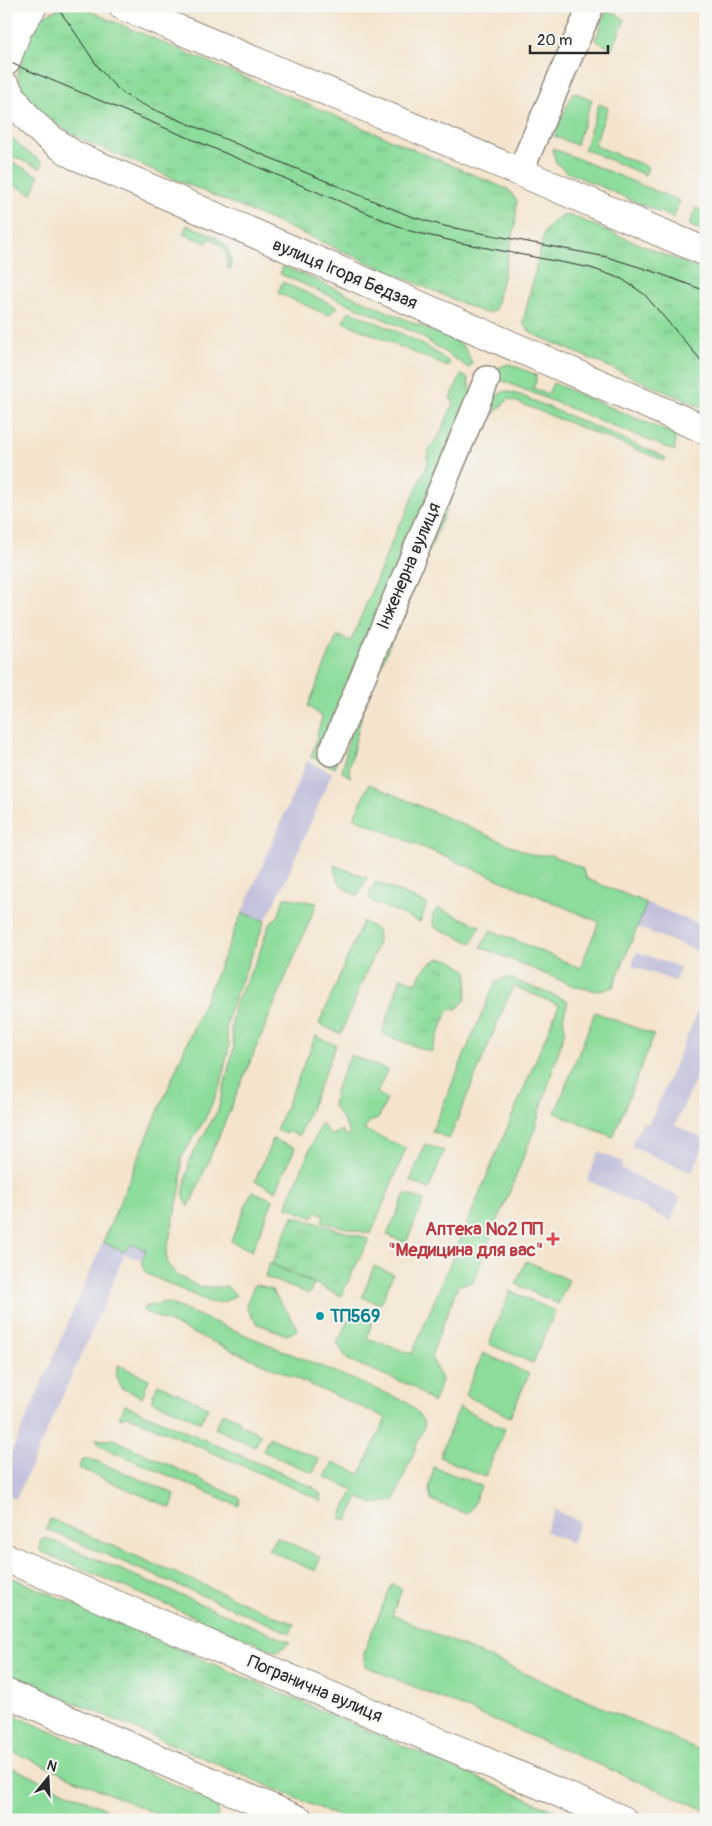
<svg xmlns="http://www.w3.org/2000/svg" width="712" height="1826" font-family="Pangolin,sans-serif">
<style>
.industrial{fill:#c3c1db}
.grass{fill:#8cdc9b;stroke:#5c8463}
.park{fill:url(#park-tufts);stroke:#5c8463}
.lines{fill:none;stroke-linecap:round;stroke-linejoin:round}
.street-casing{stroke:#90887c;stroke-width:28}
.secondary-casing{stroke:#90887c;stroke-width:30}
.street{stroke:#fff;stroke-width:25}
.secondary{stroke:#fff;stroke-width:28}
.tram{stroke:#2b2b2b;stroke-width:1}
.health-dot{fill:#e0444e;stroke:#f6f6f2;stroke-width:2}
.culture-dot{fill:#0f9aa8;stroke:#f6f6f2;stroke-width:2}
.labels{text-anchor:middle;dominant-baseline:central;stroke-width:4;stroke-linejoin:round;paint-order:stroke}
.street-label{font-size:18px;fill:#2b2b2b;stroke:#f6f6f2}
.health-label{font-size:18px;font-weight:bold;fill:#be3a42;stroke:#f6f6f2;text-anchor:end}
.culture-label{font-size:18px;font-weight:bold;fill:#0d838f;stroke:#f6f6f2;text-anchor:start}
</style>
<defs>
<pattern id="park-tufts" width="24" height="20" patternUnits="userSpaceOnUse" patternTransform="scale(1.25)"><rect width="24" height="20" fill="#8cdc9b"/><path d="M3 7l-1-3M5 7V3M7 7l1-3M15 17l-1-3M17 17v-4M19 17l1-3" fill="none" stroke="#79bd86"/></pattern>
</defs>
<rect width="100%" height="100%" fill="#f6f6f2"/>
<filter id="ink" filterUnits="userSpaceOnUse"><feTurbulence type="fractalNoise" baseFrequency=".02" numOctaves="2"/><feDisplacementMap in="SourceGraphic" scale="10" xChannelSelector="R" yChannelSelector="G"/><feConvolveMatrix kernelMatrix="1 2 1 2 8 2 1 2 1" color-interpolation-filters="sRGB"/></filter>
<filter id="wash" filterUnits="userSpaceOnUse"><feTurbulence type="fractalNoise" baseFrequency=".0096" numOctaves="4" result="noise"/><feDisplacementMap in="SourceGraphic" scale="20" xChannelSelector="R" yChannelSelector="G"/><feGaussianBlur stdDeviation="1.12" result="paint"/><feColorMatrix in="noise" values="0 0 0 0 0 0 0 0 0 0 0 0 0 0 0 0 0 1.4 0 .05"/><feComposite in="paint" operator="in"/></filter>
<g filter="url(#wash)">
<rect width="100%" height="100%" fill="#f4e4ce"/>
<path class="industrial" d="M307,761l25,12 -49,113 -18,35 -23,-8z
M647,903l59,24v27l-70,-27z
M637,952l43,15 -5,14 -43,-15z
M706,993v63l-31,69 31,15 -14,33 -61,-27 12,-24 6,2z
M598,1152l25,10 -2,6 59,30 -9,23 -84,-41z
M103,1242l21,10 7,-9 15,7 -5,10 -17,-6 -15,39 -93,206 -10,-5v-29z
M555,1510l25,12 -9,21 -26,-12z"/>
<path class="grass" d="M607,11l10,3 8,6 -13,29 -17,-9z
M573,92l19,8 -16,45 -22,-9z
M599,104l9,4 -14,37 54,22 -3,8 -61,-26z
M6,131l16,17 20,14 -1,6 -35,-14z
M552,148l128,53 -7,17 -106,-46 -11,-9z
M6,159l33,17 -7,18 -26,-13z
M696,208l10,4v21l-17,-8z
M187,225c25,10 45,13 44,44l-4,-1c1,-18 -3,-21 -17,-30l-3,5 -24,-9z
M283,266l177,77 6,7 6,13 -3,5 -53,-35 -136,-59z
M282,282l56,25 -10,8 -50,-22z
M349,311c35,15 72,28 101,52l-2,4 -105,-45z
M510,364l26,11v7l-3,6 15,6 5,-11 122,52v16l-184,-75c5,-8 10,-10 19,-12z
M461,375l6,2 7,24 -120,280 -19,87 -24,-11 11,-40 -14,-11 29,-70 14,5 49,-119h2l26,-59 -1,-7 2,-6 12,-18 13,-31 -4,-2z
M505,391l15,4 145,62v4l-156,-62 -21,20 -32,67 -93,223 -14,59 2,9 -9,-5 18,-87 119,-279z
M369,784l164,71h18l31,13 5,11 60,24 -34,84 -14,4 -23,-4 -95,-40 10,-17 89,38 19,-46 -245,-104z
M334,865l33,13 -9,18c-16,-8 -21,-11 -24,-31z
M376,882l51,22 -7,18 -49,-21 -2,-7z
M284,897l33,6 -128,304 -6,-12 7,-36 28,-49 16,-63 -3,-19 3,-22 24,-49 11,-32 10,-10z
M438,908l42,18 -8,17 -38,-16 -2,-10z
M242,913l23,8 -36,91 -3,17 3,17 -8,38 -16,35 -24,39v27l-15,69 2,11 10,11 23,11h27l8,8 -12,7h-15l-62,-28c-8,-10 -5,-14 -1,-24l-15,-6 -7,8 -21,-10z
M363,921l14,9 1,13 -37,91 -22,-10z
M506,977l62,24 -5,17 2,12 -31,101 -61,151 -15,3 -27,71 11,25 -9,22 -19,-16 -66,-27 -11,-17 17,-34 20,7 -7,22 45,16 147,-349 -46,-19 -64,153 -17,-8 63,-148z
M595,1012l59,23 -41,102 -58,-24z
M316,1036l20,9 -37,91 -11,-5 -2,3 -10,-4z
M351,1055l36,15 -10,23 10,6 -9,20 -9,3 -5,8 42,18 -35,86 -49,-12 2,-8 -8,-2 -3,6 -26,-11 2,-8 32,-76 10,13 11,-6 4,6 4,-2 -7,-14 -10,-14 3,-18z
M273,1139l22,9 -19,43 -21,-10z
M425,1144l19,7 -15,38 -19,-8z
M252,1191l21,9 -21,51 -21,-10z
M405,1194l19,6 -18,43 -19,-8z
M526,1261l43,19 -11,24 -42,-20z
M269,1263l45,21 -5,10 -44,-17z
M374,1266l19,8 -12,30 -19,-7z
M255,1284l16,5 28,40 -12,6 -29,-11 -12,-16 1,-6z
M510,1291l45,20 -22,52 -44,-19z
M166,1302l241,100 11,11 7,11 -31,77 -21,3 -15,-7 -10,23 -8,-2 14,-28 -29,-13 8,-15 27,12 26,-56 -243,-107 2,-4z
M483,1353l46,21 -19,43 -45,-22z
M118,1365l31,14 -7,18 -21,-9 -5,-14z
M158,1384l50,23 -7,15 -50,-22z
M125,1405l188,82 7,6 2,9 -8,-5 -185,-81 -10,2z
M459,1407l46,22 -20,48 -45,-20z
M223,1412l17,8 -1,4 22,10 -6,13 -40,-19z
M269,1437l50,22 -6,14 -50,-22z
M96,1439l10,1 7,-1 127,59 -1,8 -139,-60z
M88,1459l8,2 79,33 -4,14 -92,-40 2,-7z
M434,1467l47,19 -9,22 -5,6 -36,-14 -2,-11z
M50,1519l244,105 -4,9 -244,-104z
M276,1537l44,20 -5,14 -47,-21z
M45,1538l18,7 227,97 -13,10 -232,-99 -5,-2v-10z
M392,1584l10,5 -10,26 314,138v57l-341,-144 -1,-12 2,-8z
M6,1712l213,92 -2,16h-47l-164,-71z
M6,1765l125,55h-105l-20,-9z"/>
<path class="park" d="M65,6l17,2 427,182 8,11 -2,25 -20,84 -5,3 -8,-1 -199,-87 -200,-85 -33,-20 -17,-17 -10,-14 -5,-12v-11l14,-38 10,-12z
M562,215l10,1 134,56v137l-175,-76 -8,-10 21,-90 7,-10z
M441,958l10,2 15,10 2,7 -2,22 -8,9 -10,3 -17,41 -49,-18 19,-57 15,6c6,-13 11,-20 25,-25z
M293,1216l76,23 -28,57 -69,-32z
M6,1575l570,245h-229l-341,-147z"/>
</g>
<g filter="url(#ink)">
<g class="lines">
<g class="street-casing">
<path id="street" d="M520,172l71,-166
M331,753l156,-374"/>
</g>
<g class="secondary-casing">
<path id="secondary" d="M123,6l397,166 186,80
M6,61l12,-32 15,-23
M6,87c19,33 37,48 68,68l632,275
M6,1558l617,262
M6,1693l293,127"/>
</g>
<use href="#street" class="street"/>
<use href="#secondary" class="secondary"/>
<path class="tram" d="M55,6c24,26 37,60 63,83 8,8 20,13 30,18l262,109 34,10 163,31 48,15 51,19
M6,61l404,170 51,12 130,25 31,11 22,15 62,72"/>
</g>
</g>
<path class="health-dot" d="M550.5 1231.5h5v5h5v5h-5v5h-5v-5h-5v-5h5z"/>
<circle class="culture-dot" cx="320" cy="1316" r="5"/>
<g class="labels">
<g class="street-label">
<text transform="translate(345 274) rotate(23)">вулиця Ігоря Бедзая</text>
<text transform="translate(409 566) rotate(-67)">Інженерна вулиця</text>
<text transform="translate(315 1689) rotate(23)">Погранична вулиця</text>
</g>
<g class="health-label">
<text x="543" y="1229">Аптека №2 ПП<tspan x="543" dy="21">"Медицина для вас"</tspan></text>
</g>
<g class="culture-label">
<text x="330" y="1316">ТП569</text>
</g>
</g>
<rect width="712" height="1826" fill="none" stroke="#f6f6f2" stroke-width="25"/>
<g transform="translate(48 1778) rotate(18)" stroke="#f6f6f2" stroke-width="4" paint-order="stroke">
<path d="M0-4L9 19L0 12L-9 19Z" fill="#2b2b2b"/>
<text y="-8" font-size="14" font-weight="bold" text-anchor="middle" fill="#2b2b2b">N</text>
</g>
<path d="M530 45v8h78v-8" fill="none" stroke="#2b2b2b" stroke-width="2.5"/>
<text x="537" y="45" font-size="15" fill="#2b2b2b" stroke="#f6f6f2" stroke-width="4" paint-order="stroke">20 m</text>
</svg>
